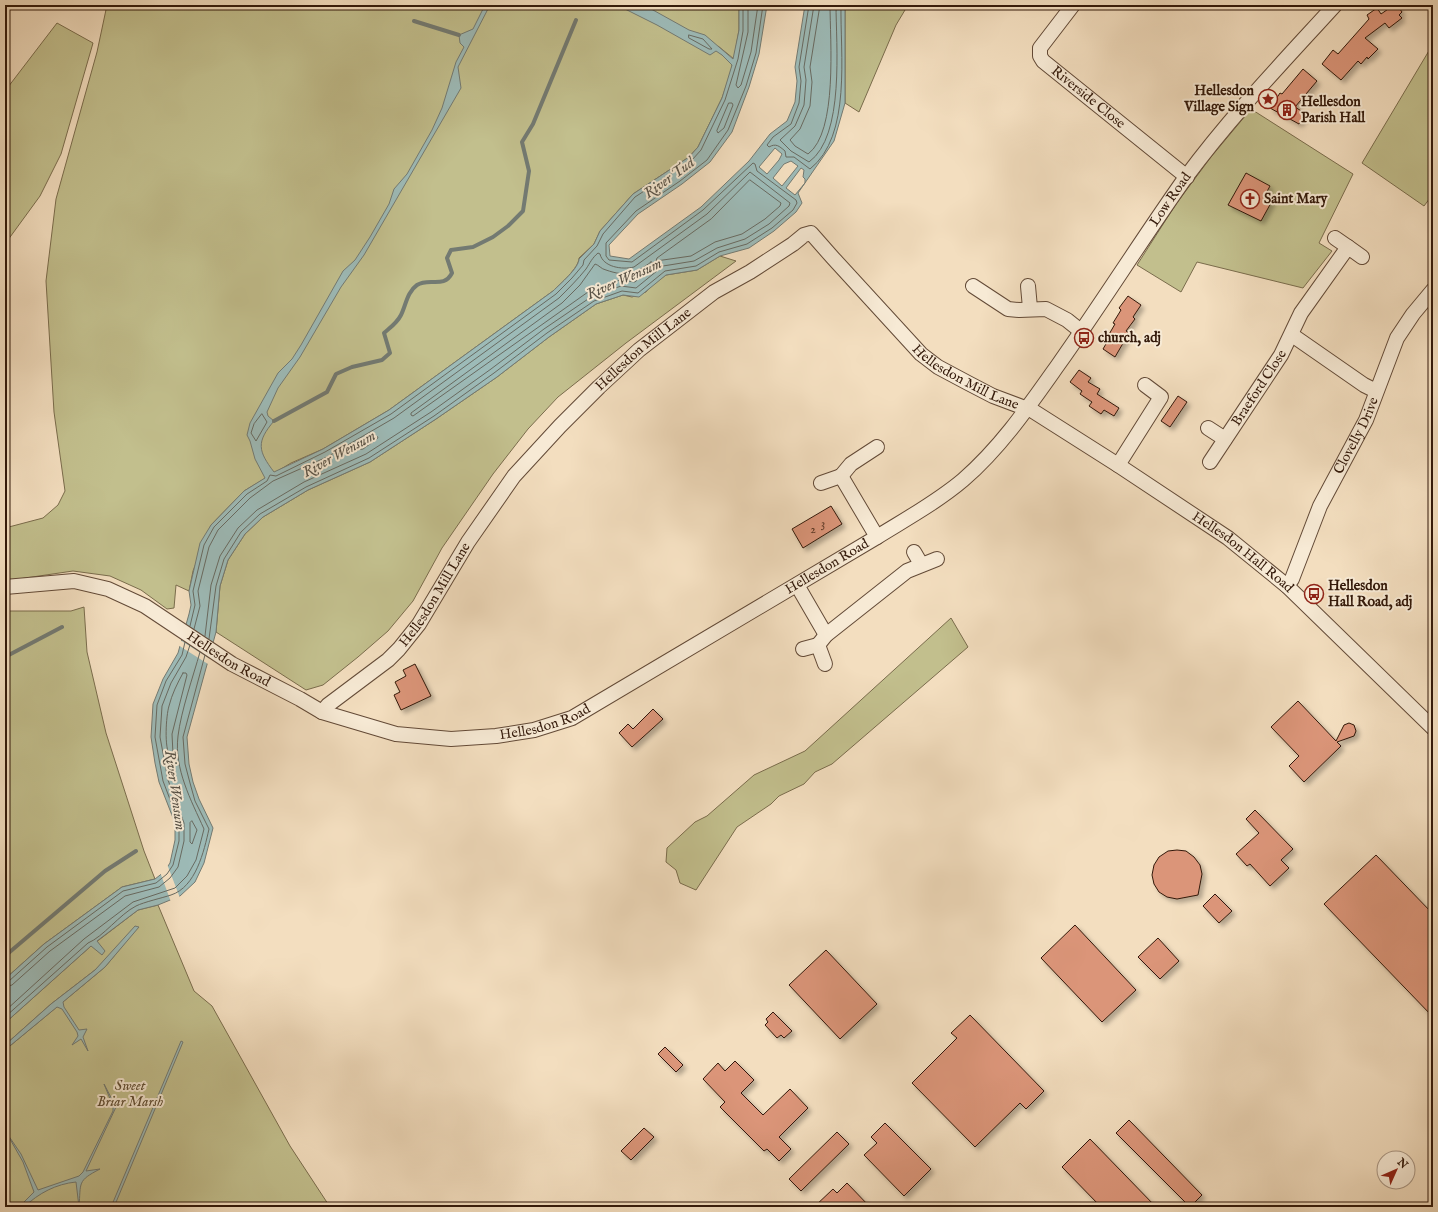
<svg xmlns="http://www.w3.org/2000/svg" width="1438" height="1212" font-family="'IM FELL English',serif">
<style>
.green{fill:#c2bf8d;stroke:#7a6c4c}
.water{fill:#9dbbb8;stroke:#737a72;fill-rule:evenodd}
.pier{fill:#f3debf}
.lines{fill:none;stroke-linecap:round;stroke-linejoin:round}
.shore{stroke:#686a61;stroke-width:1}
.stream{stroke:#737a72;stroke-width:4}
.building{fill:#db9579;stroke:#33190a;filter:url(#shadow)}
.minor-casing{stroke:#634a37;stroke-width:16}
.minor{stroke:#f7ead5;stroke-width:14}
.labels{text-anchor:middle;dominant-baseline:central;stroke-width:4;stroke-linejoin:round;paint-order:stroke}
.number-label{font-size:12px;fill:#5d3826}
.poi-label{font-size:14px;font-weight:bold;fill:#33190a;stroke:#f7ead5;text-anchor:start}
.street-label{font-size:14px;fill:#33190a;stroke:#f7ead5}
.park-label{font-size:14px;font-style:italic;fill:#5e4b31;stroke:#f7ead5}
.water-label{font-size:15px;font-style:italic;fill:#585247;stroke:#f7ead5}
</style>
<defs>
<filter id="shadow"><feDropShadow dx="3.5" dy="3.5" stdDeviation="2" flood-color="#0004"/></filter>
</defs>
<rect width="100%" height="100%" fill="#f3debf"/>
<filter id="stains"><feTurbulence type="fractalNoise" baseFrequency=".005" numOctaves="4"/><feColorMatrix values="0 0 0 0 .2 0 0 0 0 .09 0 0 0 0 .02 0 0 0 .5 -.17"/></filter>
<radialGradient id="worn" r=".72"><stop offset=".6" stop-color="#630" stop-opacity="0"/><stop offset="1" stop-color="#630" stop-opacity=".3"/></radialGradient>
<path class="green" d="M107,5h632v25l-5,29 -16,-13 4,9 10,10 -1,7 -9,26 -24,49 -9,10 -56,37 -33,37 -6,13 -15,14c0,10 -19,26 -26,33l-164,119 -66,39 -32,14 -47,28 -33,34 -18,46 -4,20 -13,-6 -2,23 -7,1 -26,-19 -31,-14 -37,-5 -68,10v-53l38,-10 15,-13 7,-14 -11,-79 -8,-131 10,-82 41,-147z
M845,5h63l-12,20 -37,87 -14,-9z
M57,23l36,20 -32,111 -21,42 -35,48v-153z
M1433,44v150l-9,12 -62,-43z
M1251,109l102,65 -34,69 13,8 -29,37 -106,-26 -16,30 -44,-27 39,-61 35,-47z
M720,256l16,5 -110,82 -68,54 -30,32 -35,45 -51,74 -29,53 -25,30 -30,26 -35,28 -17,5 -90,-58 4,-46 8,-26 17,-26 18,-17 45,-27 62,-28 66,-43 61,-42 52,-40 47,-33 27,-9 9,2 14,-5 7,-8 13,-9 31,-5z
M84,607l3,45 19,81 38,118 11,28 -33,8 -78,57 -39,35v-368h66z
M951,618l17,29 -136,117 -17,8 -11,12 -25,12 -8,8 -34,23 -41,63 -16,-7 -4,-13 -10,-8 1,-14 28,-26 12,-6 47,-41 51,-24z
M158,905l36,86 18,15 78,140 40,61h-325v-157l100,-83 33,-40 -43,43 -44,34 -46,41v-22l86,-77 47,-36z"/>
<path class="water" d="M485,5h5l-32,62 3,21 -97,167 -23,32 -41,70 -22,31 -11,24 1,4 6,5c-18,21 -16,30 0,51l49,-23 66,-39 164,-119c7,-7 26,-23 26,-32l15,-15 6,-13 33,-37 56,-37 9,-10 24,-49 10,-33 -10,-10 -6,-4 -6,4 -53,-30 -40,-20h27l45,25 16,5 28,24 6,-29v-25h28l-8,49 -10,33 -17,45 -22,30 -28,22 -44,30 -29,31 1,11 19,3 72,-52 48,-46 21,-27 17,-13 8,-19 2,-21 -2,-14 10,-62h40v98l-11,38 -36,52 4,10 -6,9 -22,19 -25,17 -29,8 -23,14 -31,5 -27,22 -16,-2 -27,9 -47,33 -52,40 -61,42 -66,43 -62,28 -45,27 -18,17 -17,26 -8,26 -4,46 -29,105 2,27 4,18 6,17 14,29 -9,35 -9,19 -15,14 -22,9 -20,5 -41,31 8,10 -3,4 -11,-9 -86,77v-44l39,-35 78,-57 33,-8 9,-7 6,-9 5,-23v-17l-16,-41 -4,-19 -4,-26 2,-33 10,-25 15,-26 11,-39 2,-9 -2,-14 11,-48 11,-18 33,-34 21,-13 -10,-19 -5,-18 -3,-6 3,-12 28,-50 14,-14 9,-14 42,-74 12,-11 15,-23 19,-33 5,-15 13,-15 25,-44 10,-22 14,-46 8,-15 -4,-4 -1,-8 14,-6zM775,148l7,6 -3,6 -12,14 -8,-7zM791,161l7,5 -16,20 -9,-8 11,-14zM801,168l3,2 -1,7 2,2v4l-10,12 -9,-7z
M135,926l4,1 -34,40 -42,35 1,5 15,23 8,-1 -4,8 5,14 -7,-12 -9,6 6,-9 -1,-4 -15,-23 -5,-2 -52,43v-5l46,-41 44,-34z
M181,1041l2,1 -69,165h-3z
M104,1084l12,23 -30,64 14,-2c-23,12 -19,13 -21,38l-3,-25c-20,2 -37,11 -52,25h-5l15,-15 -11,-30 -17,-30 15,22 17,36 41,-14 4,-4 30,-61v-5z"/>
<path class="pier" d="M180,640l30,19 -2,5 -30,-19z
M167,864l13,34 -9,4 -11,-30z"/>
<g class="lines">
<path class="shore" d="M748,5v27l-12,53 2,3 3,-3 10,-33 7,-47
M809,5l-10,62 2,14 -2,22 -8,21 -18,13 -6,8 2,2c7,-4 10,-1 16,4l1,6h8l16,12c42,-33 30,-116 31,-164
M814,5l-10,62 2,13 -2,25 -9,21 -15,14 11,11 18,11c36,-26 27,-117 27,-157
M820,5l-10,62 2,15 -2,24 -10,23 -10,11 5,6 13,8c30,-22 22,-114 22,-149
M689,35l14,4 9,10h-3l-20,-11z
M729,103h3l1,2 -9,23 -6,5 -1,-2z
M750,180l31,23 -1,3 -15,13 -23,15 -27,8 -24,14 -35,5 1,-3 54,-39z
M651,262l3,1v2l-19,17 -15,-2 -32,12 -175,124 -2,-1v-2l151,-110 18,-18 15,-21c4,1 6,5 11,6 20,7 29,4 45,-8z
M262,414l5,8 -11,19 -5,-8 3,-9z
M375,436l3,1 -1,2 -14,10 -7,1 1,-3z
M190,626l5,-21 -2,-14 11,-46 10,-18 33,-33 20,-13 3,-6 6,1 49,-24 66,-38 165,-120 16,-16 11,-13 1,-5 13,-14 6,-12 32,-37 57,-37 9,-10 24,-50 13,-41 5,-28v-26
M194,629l6,-23 -2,-15 11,-44 9,-17 32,-32 23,-17 54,-24 67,-39 165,-120c9,-9 19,-19 27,-29 4,-6 6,-11 12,-16l2,1c3,13 22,16 34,13l73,-53 43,-42 40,31 -1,3 -20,18 -24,15 -28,9 -23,13 -31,5 -27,22 -15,-2 -30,11 -47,32 -53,40 -60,43 -65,42 -62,28 -47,28 -19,18 -18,28 -9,29 -6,51
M209,639l7,-53 8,-27 17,-27 19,-18 46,-27 63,-29 65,-42 60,-43 53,-40 47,-32 28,-10 16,2 27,-22 31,-5 23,-14 28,-8 25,-16 21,-18 4,-7 -1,-3 -39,-29 -2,-7 -2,-1 -50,47 -71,52 -23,-2 -3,-4v-13l30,-32 44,-30 27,-21 21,-30 18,-44 10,-33 7,-48
M183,673h3l1,2 -15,59 1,20 -3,2c-6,-8 -4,-40 -1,-50 3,-12 8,-22 14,-33z
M192,821l5,9 -5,14 -2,-2v-19z
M5,982l4,-1 38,-34 76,-56 33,-8 11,-9 6,-9 6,-24v-18l-16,-42 -8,-44 2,-32 9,-24 16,-26 3,-13
M5,987l7,-2 38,-34 75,-55 34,-9 11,-9 8,-11 6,-26v-18l-16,-43 -8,-43 2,-31 9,-23 15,-26 4,-12
M5,1011l79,-72 49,-37 42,-14 12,-12 9,-16 8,-31c-13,-29 -30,-60 -26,-93 3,-25 15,-59 22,-84
M5,1017l83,-74c15,-6 32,-29 48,-37 8,-4 26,-8 35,-11 25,-8 33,-44 38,-66l-14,-28 -5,-18 -5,-19 -2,-27 22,-82"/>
<path class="stream" d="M414,21l45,14
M274,421l53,-29 9,-18 16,-7 30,-7 8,-7 -6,-20c7,-6 13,-10 17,-18 5,-10 6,-23 16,-30 12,-8 27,4 35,-12l-5,-15 4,-8 22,-3 20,-10 15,-11 15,-15 6,-40 -7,-29 11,-18 43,-104
M5,657l57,-30
M5,956l100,-85 31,-20"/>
</g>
<path class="building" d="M1394,5h3l5,7 -3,3 3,3 -13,10 -4,-5 -20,15 13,11 -10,10 -1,-2 -6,7 -3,-3 -17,19 -19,-16 11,-14 5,4 31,-35 -2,-4 10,-7 4,6z
M1303,69l14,12 -22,26 11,7 -7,10 -29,-16 10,-15 2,1z
M1246,173l24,13 -6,11 8,4 -11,20 -33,-16z
M1128,296l13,9 -8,12 2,2 -9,12 3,2 -14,24 -12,-8 7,-12 -2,-1 7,-12 -2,-1 8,-13 -2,-2z
M1079,370l12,8 -3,4 12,7 -3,5 22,14 -5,8 -10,-6 -3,4 -12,-8 3,-4 -12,-8 2,-3 -12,-9z
M1178,396l9,6 -17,25 -9,-6z
M831,506l11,18 -39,24 -11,-19z
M415,664l16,32 -30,14 -7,-15 6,-3 -5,-10 11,-6 -3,-6z
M1298,701l38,40 8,-16 5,-2 5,2 2,6 -2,5 -17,6 4,4 -37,36 -15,-16 10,-10 -28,-29z
M653,709l10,10 -31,28 -13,-14 9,-9 5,5z
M1255,810l38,39 -12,11 8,8 -19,18 -20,-22 -3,2 -11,-12 23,-21 -13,-14z
M1177,850l9,1 8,6 6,8 2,9 -4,21 -21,4 -10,-2 -8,-5 -5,-8 -2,-9 2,-10 5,-8 9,-6z
M1376,855l57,59v103l-109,-113z
M1215,894l17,17 -13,12 -16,-17z
M1075,925l61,65 -34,32 -61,-64z
M1158,938l21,23 -19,18 -22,-22z
M826,950l51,54 -37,35 -51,-54z
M773,1012l19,19 -8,7 -3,-3 -4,3 -12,-13 3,-3 -2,-3z
M970,1015l74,76 -18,18 -6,-6 -45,44 -63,-64 45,-45 -6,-5z
M665,1047l18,18 -7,7 -18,-18z
M735,1061l19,19 -13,13 22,22 27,-26 18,19 -29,29 12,12 -12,12 -12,-12 -3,2 -44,-44 5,-5 -22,-23 15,-16 7,8z
M1129,1120l73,75 -12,12 -74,-74z
M885,1123l46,46 -27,27 -40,-41 13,-12 -6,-6z
M644,1128l10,9 -23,23 -10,-9z
M837,1132l12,12 -48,47 -12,-12z
M1090,1139l66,68h-55l-39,-40z
M847,1183l23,24h-56l19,-18 4,4z"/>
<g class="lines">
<g class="minor-casing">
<g id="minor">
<path id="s1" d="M1073,5l-33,43v8l3,5 144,116"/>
<path d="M1335,238l13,9"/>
<path d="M973,286l35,23 11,1 27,-1 21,11 15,12"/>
<path d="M1028,286l2,22"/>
<path d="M1292,335l72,50 12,6"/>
<path d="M1208,428l17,11"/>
<path id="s2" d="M1210,462l71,-107 20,-42 47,-66 14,10"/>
<path d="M1118,465l43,-68 -16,-12"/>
<path d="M841,476l10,-12 26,-17"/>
<path d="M821,483l20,-7 36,61"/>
<path d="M914,552l7,12"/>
<path d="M797,585l29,50"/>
<path id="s3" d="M1287,586l5,-7 28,-73 46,-86 31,-82 16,-24 20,-24"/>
<path id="s4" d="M5,587l69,-6 34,8 37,17 87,58 68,35 22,13 74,22 55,5 45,-3 38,-6 38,-12 305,-181c29,-18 60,-35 86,-57 38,-33 66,-74 95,-115 44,-62 84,-126 128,-188 45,-61 98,-116 149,-172"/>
<path d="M803,649l15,-4"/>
<path d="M825,664l-7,-19 8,-10 81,-64 30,-12"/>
<path id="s5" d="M322,712l6,-7 60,-45 11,-11 20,-25 49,-82 46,-66 46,-50 39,-39 40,-37 75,-58 36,-20 43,-28 11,-9 7,-2 22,25 88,96 17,13 30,16 25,13 40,15 85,54 110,73 59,48 146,142"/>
</g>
</g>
<use href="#minor" class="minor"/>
</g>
<defs>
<g id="sight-ring" transform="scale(1)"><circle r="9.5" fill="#f7ead5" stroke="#8f2418" stroke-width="1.5"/><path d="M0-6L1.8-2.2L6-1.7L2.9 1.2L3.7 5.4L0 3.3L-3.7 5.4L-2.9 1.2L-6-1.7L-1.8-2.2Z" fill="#8f2418"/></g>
<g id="building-ring" transform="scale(1)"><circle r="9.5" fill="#f7ead5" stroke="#8f2418" stroke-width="1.5"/><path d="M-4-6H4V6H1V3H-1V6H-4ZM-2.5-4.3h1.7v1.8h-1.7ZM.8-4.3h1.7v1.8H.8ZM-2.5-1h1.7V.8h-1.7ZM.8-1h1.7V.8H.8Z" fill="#8f2418"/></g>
<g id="church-ring" transform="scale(1)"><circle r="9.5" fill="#f7ead5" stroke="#8f2418" stroke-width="1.5"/><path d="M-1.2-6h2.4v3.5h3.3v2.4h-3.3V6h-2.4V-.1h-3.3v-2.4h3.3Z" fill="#8f2418"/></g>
<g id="bus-ring" transform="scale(1)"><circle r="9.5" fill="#f7ead5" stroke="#8f2418" stroke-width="1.5"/><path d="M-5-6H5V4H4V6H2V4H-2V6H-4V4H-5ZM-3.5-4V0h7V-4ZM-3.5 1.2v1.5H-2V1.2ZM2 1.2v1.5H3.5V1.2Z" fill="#8f2418"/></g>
</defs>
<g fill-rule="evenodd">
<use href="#sight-ring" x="1268" y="99"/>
<use href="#building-ring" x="1287" y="110"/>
<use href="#church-ring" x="1250" y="199"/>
<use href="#bus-ring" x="1084" y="338"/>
<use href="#bus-ring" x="1314" y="594"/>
</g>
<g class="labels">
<g class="number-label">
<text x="823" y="523">3</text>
<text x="813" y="529">2</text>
</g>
<g class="poi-label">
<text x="1254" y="91" text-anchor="end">Hellesdon<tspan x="1254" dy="16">Village Sign</tspan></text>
<text x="1301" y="102">Hellesdon<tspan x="1301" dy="16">Parish Hall</tspan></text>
<text x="1264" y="199">Saint Mary</text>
<text x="1098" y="338">church, adj</text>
<text x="1328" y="586">Hellesdon<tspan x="1328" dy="16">Hall Road, adj</tspan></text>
</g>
<g class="street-label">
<text stroke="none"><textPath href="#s1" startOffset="126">Riverside Close</textPath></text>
<text stroke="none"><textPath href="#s4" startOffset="1415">Low Road</textPath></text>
<text stroke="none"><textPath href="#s5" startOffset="489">Hellesdon Mill Lane</textPath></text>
<text stroke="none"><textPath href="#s5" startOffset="908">Hellesdon Mill Lane</textPath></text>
<text stroke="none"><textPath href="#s2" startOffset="89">Braeford Close</textPath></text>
<text stroke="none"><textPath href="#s3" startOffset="166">Clovelly Drive</textPath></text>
<text stroke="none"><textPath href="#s5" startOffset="1237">Hellesdon Hall Road</textPath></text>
<text stroke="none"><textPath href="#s4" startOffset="904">Hellesdon Road</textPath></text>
<text stroke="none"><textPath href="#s5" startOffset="165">Hellesdon Mill Lane</textPath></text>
<text stroke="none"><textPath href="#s4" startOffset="244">Hellesdon Road</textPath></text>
<text stroke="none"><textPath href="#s4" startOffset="580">Hellesdon Road</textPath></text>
</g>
<g class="park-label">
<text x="130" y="1086">Sweet<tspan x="130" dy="16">Briar Marsh</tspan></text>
</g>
<g class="water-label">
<text transform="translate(669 178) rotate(-36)">River Tud</text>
<text transform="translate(624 279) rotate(-24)">River Wensum</text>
<text transform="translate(339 454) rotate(-29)">River Wensum</text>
<text transform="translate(175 790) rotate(82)">River Wensum</text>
</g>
</g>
<rect width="1438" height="1212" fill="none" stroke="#f3debf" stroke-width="20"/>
<rect x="6" y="6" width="1426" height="1200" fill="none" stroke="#33190a" stroke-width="2"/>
<rect x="10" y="10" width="1418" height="1192" fill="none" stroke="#33190a"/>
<g transform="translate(1396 1170) rotate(45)"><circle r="19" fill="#f7ead5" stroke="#a99684"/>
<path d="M0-3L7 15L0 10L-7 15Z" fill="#8f2418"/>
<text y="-6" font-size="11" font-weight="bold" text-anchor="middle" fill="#33190a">N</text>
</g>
<rect width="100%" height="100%" filter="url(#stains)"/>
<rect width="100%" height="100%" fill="url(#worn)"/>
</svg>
